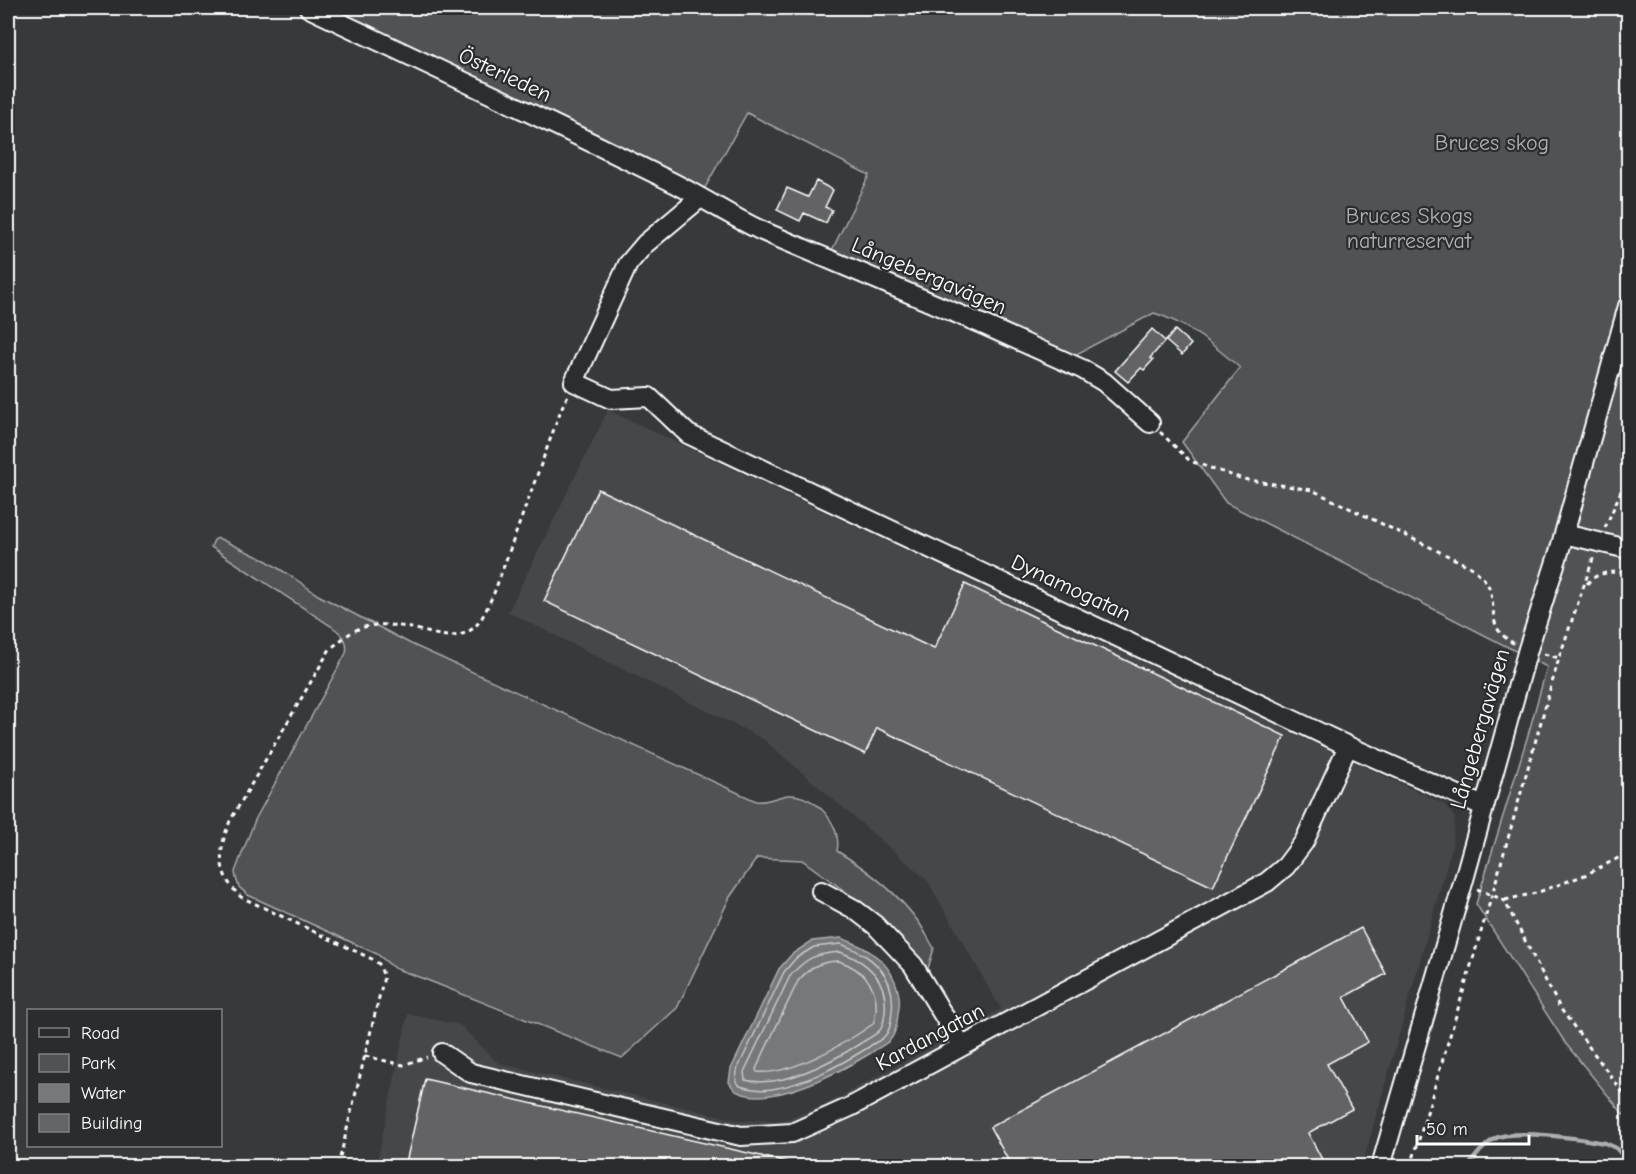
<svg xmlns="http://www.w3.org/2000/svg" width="1636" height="1174" font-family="'Comic Neue',sans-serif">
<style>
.built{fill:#444748}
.green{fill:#505354;stroke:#a8a9aa;stroke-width:1.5}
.water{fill:#767879;stroke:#adaeaf;stroke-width:1.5}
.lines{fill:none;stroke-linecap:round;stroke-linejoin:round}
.shore{stroke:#c8c9c9;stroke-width:1.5}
.stream{stroke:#adaeaf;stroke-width:4.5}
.building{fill:#636465;stroke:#fff;stroke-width:1.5}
.minor-casing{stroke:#fff;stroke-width:22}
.path{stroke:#fff;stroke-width:3;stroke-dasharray:4.5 4.5;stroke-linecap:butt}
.minor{stroke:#2a2d2e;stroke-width:18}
.labels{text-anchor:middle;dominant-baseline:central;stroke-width:4.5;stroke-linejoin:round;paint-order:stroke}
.street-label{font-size:22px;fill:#fff;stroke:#2a2d2e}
.park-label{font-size:22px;fill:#b0b2b2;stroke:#2a2d2e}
</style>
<rect width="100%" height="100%" fill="#373a3b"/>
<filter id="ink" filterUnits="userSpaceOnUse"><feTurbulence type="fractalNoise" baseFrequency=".0167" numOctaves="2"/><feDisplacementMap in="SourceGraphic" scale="12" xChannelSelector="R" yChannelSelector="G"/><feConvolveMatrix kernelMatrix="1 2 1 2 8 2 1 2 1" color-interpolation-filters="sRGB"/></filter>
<g filter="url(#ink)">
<path class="built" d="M608,410l836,394 11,14 -3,29 -90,319h-986l32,-152 52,11 38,38 243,58 42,-1 38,-13 180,-98 -74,-129 -164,-141 -255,-127z"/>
<path class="green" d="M314,8h1314v1112l-62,-76 -90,-140 52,-169 19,-68 -321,-164 -44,-61 58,-74c-25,-22 -53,-45 -86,-55l-81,43 -242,-104 38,-77 -122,-62 -44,78z
M218,538l49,23 27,17 24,17 93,49 345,157c12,2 21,-5 33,-6 26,-1 54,30 48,56 31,19 62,43 83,73 5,8 9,16 14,24l-7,24 -51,-58 -74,-54 -45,-2 -27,39 -53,111 -55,50 -195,-78 -33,-12 -17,-14 -129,-59 -9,-8 -3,-9 -1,-6 6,-16 14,-36 91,-167c3,-13 -5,-20 -15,-27l-120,-79 3,-7z"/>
<path class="water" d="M841,938c29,10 53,26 58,58 1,6 0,13 -1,18 -1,9 -2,19 -8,26 -5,5 -14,9 -19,13 -30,18 -98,55 -133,39 -4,-1 -6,-6 -9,-10l2,-13 48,-100 13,-15 20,-13z"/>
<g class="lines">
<path class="shore" d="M841,944c31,11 55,31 51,67 -1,9 -1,19 -8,26 -4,4 -11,6 -15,10 -29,18 -63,37 -97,42 -11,2 -22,0 -32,-3l-4,-5 1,-11 47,-98 12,-14 18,-11z
M840,952c29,10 48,28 45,60 -1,6 -1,13 -5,18 -4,5 -13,9 -19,13 -30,19 -80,46 -116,37l-1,-8 46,-96c17,-19 25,-22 50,-24z
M839,961c23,8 39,24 37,49 -1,6 -1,9 -3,14 -27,19 -83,52 -116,48l-1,-3 42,-88c13,-15 21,-19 41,-20z"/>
<path class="stream" d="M1469,1166c6,-10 15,-20 25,-27 18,-11 90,0 111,4l11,5 12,13"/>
</g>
<path class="building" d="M816,181l17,9 -8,17 7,3 -6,13 -22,-10 -4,8 -23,-11 10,-22 21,9z
M1152,329l13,12 -15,17 3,2 -9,10 -3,-2 -13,14 -13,-11z
M1175,330l16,14 -9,11 -16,-14z
M598,489l336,160 31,-65 320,152 -72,151 -336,-159 -12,26 -321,-153z
M1361,928l25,46 -42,23 24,45 -41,22 25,45 -44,24 18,34h-314l-22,-40z
M425,1079l362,83 -1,5h-381z"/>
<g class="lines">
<g class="minor-casing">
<path id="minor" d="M309,8c120,57 240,113 359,172 31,15 60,35 92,50l224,95 98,44 22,13 46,41
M700,198l-55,46 -17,20 -54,118 37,17 38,-2 39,37 660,312 135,60
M1564,534l64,15
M821,891l33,18 21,16 38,40 49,81
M442,1053l29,20 270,63 51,-3 58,-26 417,-225 19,-16 18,-24 44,-96
M1381,1166l82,-283 65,-234 31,-97 69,-246"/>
</g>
<path class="path" d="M1160,432l30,29 53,18 69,11 159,77c9,7 18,15 20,27 5,25 -2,35 24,50
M1605,528l23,-53
M1587,584c10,-13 26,-12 41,-12
M1544,654l15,4
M1477,889l27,11 56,108 68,91
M1505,900l31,-7 49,-18 43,-22
M365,1056l38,9 24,-8
M338,1166l46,-189 -5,-13 -7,-5 -131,-62c-25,-23 -23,-47 -11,-76l100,-172c8,-6 17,-15 26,-19 15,-7 34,-6 50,-3 21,3 42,16 63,4 13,-7 19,-26 25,-38l68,-186 6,-12
M1411,1166l81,-271 67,-237 35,-102"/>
<use href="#minor" class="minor"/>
</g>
</g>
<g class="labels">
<g class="street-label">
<text transform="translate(505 75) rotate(25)">Österleden</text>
<text transform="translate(929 276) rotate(23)">Långebergavägen</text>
<text transform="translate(1071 588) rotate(25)">Dynamogatan</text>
<text transform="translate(1480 729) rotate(-74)">Långebergavägen</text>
<text transform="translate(930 1037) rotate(-28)">Kardangatan</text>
</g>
<g class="park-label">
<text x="1492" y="143">Bruces skog</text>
<text x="1409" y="216">Bruces Skogs<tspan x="1409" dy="25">naturreservat</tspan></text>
</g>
</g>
<rect width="1636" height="1174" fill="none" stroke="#2a2d2e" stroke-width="30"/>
<rect x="15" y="15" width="1606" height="1144" fill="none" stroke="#fff" stroke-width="2" filter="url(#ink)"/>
<rect x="27" y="1009" width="195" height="138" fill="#2a2d2e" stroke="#7f8182" stroke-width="1.5"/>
<rect x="39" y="1028" width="30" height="9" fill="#2a2d2e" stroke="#7f8182" stroke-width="1.5"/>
<text x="81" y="1039" font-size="18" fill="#ffffff">Road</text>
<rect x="39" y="1054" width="30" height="18" fill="#505354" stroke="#7f8182" stroke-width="1.5"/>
<text x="81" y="1069" font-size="18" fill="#ffffff">Park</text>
<rect x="39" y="1084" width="30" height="18" fill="#767879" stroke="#7f8182" stroke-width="1.5"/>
<text x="81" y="1099" font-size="18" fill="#ffffff">Water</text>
<rect x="39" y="1114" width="30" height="18" fill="#636465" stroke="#7f8182" stroke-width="1.5"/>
<text x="81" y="1129" font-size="18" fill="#ffffff">Building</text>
<path d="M1417 1135v9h112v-9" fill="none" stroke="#ffffff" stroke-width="3"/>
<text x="1426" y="1135" font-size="18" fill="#ffffff" stroke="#2a2d2e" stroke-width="4.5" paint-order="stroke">50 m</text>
</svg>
